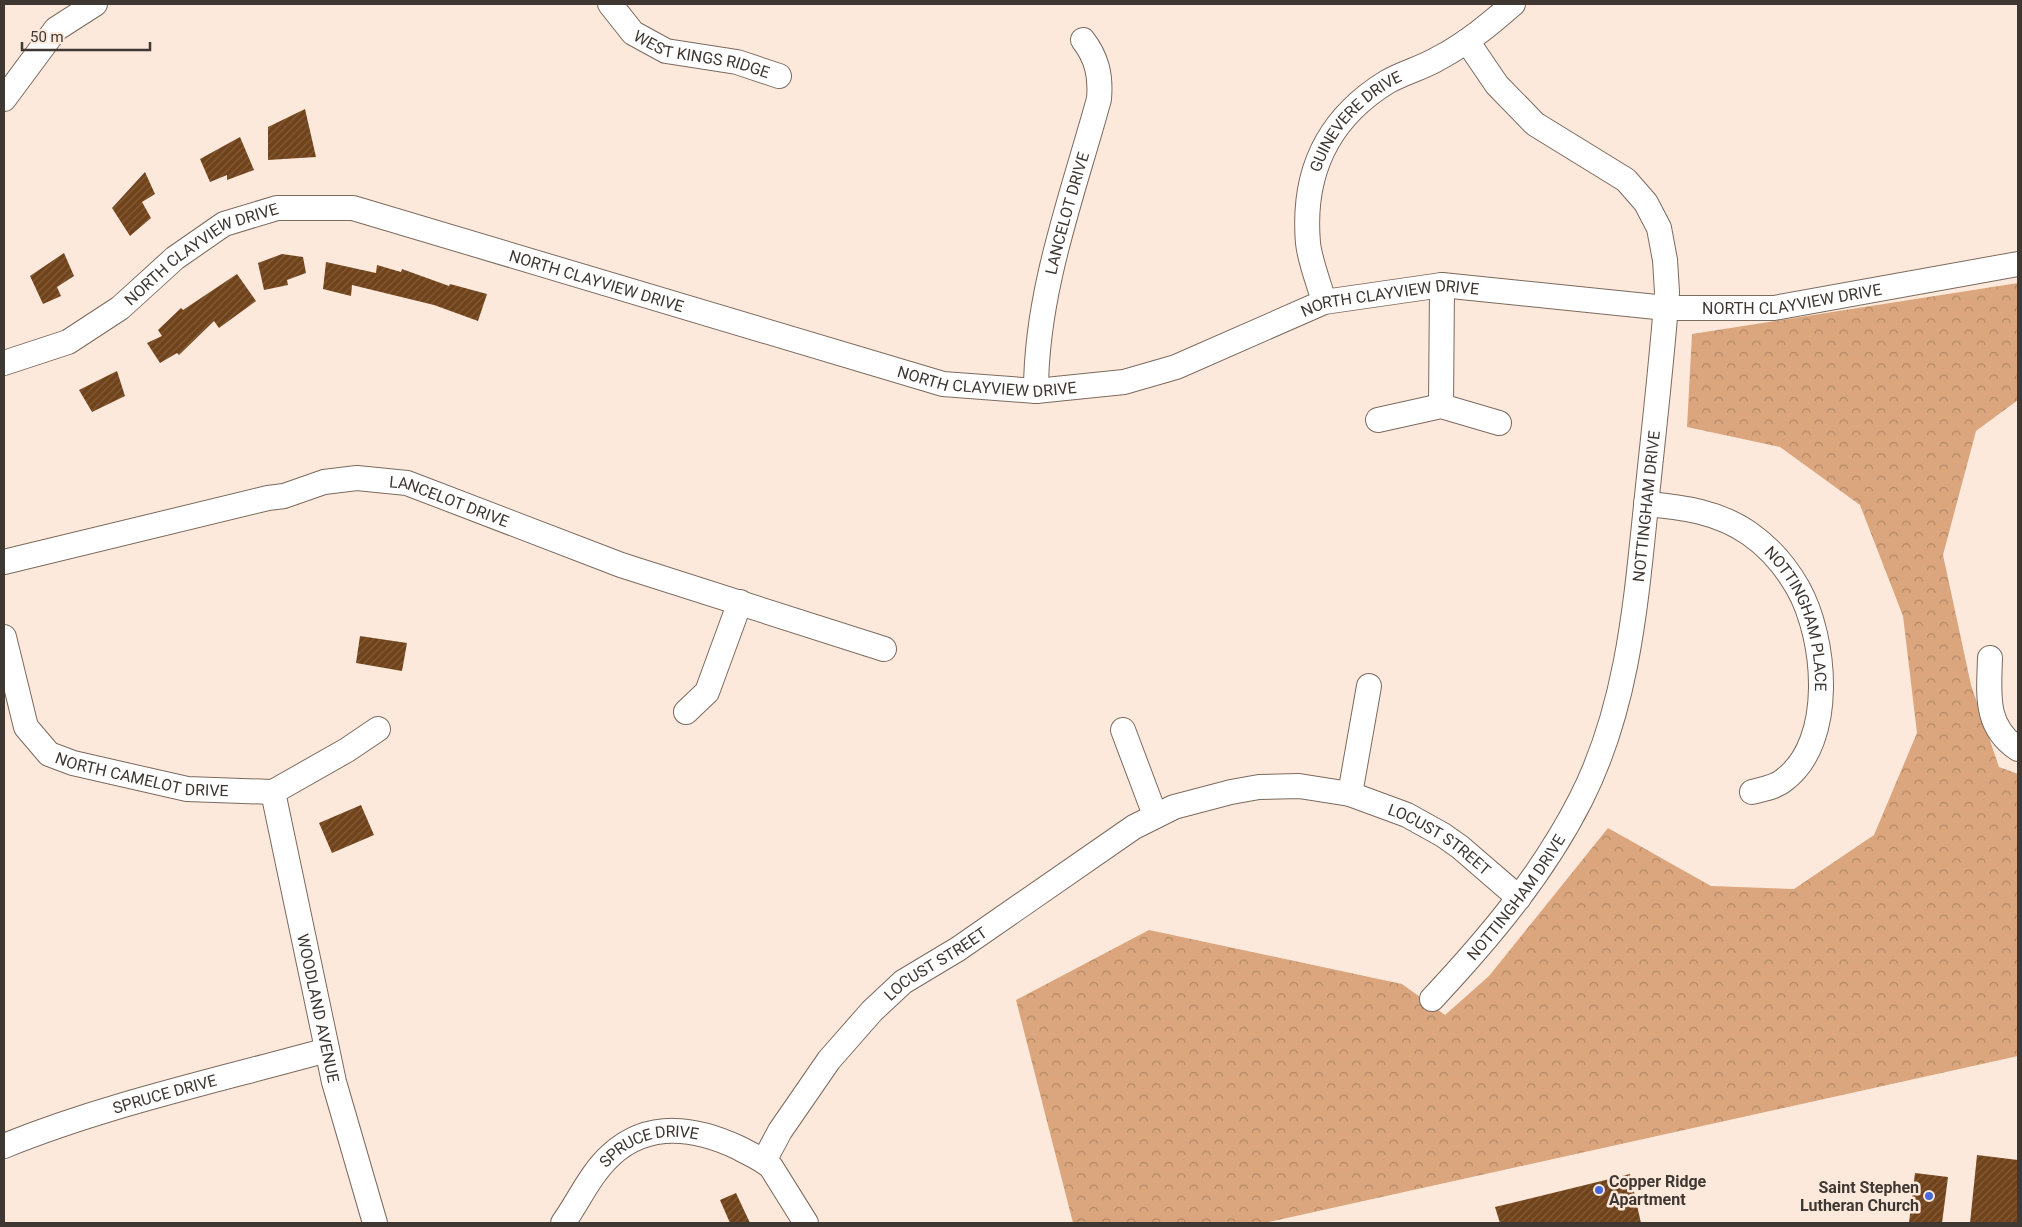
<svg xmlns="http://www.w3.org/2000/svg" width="2022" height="1227" font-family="Roboto,sans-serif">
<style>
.forest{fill:url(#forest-crowns)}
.building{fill:url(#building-hatch)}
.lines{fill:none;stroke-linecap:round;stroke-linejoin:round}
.minor-casing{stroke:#7b6a5e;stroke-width:26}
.minor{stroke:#fff;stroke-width:24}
.poi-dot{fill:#4968dc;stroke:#fce9db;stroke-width:2}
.labels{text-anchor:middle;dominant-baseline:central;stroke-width:5;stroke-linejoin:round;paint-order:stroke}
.street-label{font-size:16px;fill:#3f3732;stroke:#fce9db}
.poi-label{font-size:16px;font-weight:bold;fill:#3f3732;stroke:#fce9db;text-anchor:start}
</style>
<defs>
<pattern id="forest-crowns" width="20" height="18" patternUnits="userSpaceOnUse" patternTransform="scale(1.25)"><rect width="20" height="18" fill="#dba67d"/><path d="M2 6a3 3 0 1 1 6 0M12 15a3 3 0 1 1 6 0" fill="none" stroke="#b38867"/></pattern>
<pattern id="building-hatch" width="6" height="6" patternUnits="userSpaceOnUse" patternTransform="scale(1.25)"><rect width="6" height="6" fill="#71431b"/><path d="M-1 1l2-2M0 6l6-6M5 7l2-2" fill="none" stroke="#825d3c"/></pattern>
</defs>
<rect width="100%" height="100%" fill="#fce9db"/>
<path class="forest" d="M2018,283v117l-42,31 -33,124 28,130 28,82 19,7v282l-754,167h-191l-57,-223 133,-70 253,54 43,31 44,-39 119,-148 103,58 83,3 80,-54 43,-102 -14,-117 -43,-111 -80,-58 -93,-20 5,-93z"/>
<path class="building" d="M305,109l11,48 -48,3v-33z
M240,137l14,33 -27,10v-5l-17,7 -10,-23z
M145,172l10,22 -13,8 9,16 -21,18 -18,-28z
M64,253l10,23 -17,11 4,9 -18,8 -13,-28z
M282,254l21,3 3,16 -19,7 1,5 -24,5 -6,-27z
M326,262l50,11 1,-8 24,7 1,-3 47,17 1,-2 37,10 -9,27 -44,-16 -82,-20 -1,11 -28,-7z
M237,274l19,27 -37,27 -5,-7 -35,34 -2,-2 -17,10 -13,-20 15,-7 -4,-6 23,-22 2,2z
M117,371l8,25 -33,16 -13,-22z
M360,636l47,7 -5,28 -46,-8z
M361,805l13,30 -42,18 -13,-30z
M1977,1155l41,5v63h-48z
M1915,1173l33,4 -6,46h-33z
M1630,1174l11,49h-141l-5,-16z
M736,1193l14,30h-20l-10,-23z"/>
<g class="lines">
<g class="minor-casing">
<g id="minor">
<path id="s1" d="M610,4l23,29 33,18 71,11 42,14"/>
<path d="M4,99l52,-70 39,-25"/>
<path id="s2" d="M1324,302c-5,-19 -14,-40 -16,-59 -6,-70 19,-124 79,-161 17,-10 36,-14 52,-24 27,-14 51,-34 74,-54"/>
<path id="s3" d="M4,363l64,-21 52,-34 55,-50 49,-34 53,-16h76l590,176 93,7 88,-9 52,-15 148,-65 118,-17 224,23h108l244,-44"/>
<path id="s4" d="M1036,391c0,-100 37,-197 63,-292 2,-23 -2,-41 -16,-59"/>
<path d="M1441,406l1,-121"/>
<path d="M1378,420l63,-14 58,17"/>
<path id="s5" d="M1646,504c37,3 73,8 104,30 20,14 36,33 48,54 28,50 38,153 -14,192 -8,7 -21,9 -32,12"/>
<path id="s6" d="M4,562l264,-64 16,-2 40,-14 33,-4 50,5 214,82 263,84"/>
<path id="s7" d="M4,637l22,90 23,27 24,9 114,26 86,3 74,-42 31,-21"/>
<path d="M1990,658c-1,36 -6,68 28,91"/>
<path d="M686,712l21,-20 33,-90"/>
<path d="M1123,730l32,85"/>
<path id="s8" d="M273,792l61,290 41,141"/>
<path d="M1350,794l19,-108"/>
<path id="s9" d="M1432,999c57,-61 111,-125 149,-200 48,-95 55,-199 66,-303 7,-68 15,-136 20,-204l-2,-32 -6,-32 -13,-25 -20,-23 -91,-56 -38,-39 -30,-44"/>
<path id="s10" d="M4,1146c104,-42 215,-66 323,-96"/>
<path id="s11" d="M764,1161l16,-30 49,-71 43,-49 31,-29 55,-33 176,-122 40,-20 57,-15 28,-5 40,-1 51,8 57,21 36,20 17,12 59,51"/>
<path id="s12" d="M563,1223c16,-22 27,-49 48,-68 38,-35 86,-27 128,-7 11,6 23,11 32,19l35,56"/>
</g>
</g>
<use href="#minor" class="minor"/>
</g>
<g class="poi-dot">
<circle cx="1599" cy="1190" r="5"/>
<circle cx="1929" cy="1196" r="5"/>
</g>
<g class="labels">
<g class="street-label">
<text stroke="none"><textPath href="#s1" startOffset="110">WEST KINGS RIDGE</textPath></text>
<text stroke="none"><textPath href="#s2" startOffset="200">GUINEVERE DRIVE</textPath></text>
<text stroke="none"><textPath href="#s4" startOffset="181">LANCELOT DRIVE</textPath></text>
<text stroke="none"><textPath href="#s3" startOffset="229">NORTH CLAYVIEW DRIVE</textPath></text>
<text stroke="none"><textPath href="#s3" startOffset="649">NORTH CLAYVIEW DRIVE</textPath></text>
<text stroke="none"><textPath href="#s3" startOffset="1879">NORTH CLAYVIEW DRIVE</textPath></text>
<text stroke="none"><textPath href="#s3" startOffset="1474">NORTH CLAYVIEW DRIVE</textPath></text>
<text stroke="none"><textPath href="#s3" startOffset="1054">NORTH CLAYVIEW DRIVE</textPath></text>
<text stroke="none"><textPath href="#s6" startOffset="459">LANCELOT DRIVE</textPath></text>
<text stroke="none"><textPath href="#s9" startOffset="552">NOTTINGHAM DRIVE</textPath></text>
<text stroke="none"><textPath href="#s5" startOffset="211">NOTTINGHAM PLACE</textPath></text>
<text stroke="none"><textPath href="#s7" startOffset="224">NORTH CAMELOT DRIVE</textPath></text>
<text stroke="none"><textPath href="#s11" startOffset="831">LOCUST STREET</textPath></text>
<text stroke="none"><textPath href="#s9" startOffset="132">NOTTINGHAM DRIVE</textPath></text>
<text stroke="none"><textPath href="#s11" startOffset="265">LOCUST STREET</textPath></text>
<text stroke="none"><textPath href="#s8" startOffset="221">WOODLAND AVENUE</textPath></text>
<text stroke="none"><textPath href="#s10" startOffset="169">SPRUCE DRIVE</textPath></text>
<text stroke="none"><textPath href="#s12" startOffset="124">SPRUCE DRIVE</textPath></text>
</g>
<g class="poi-label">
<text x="1609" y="1181">Copper Ridge<tspan x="1609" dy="18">Apartment</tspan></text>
<text x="1919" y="1187" text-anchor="end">Saint Stephen<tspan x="1919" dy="18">Lutheran Church</tspan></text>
</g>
</g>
<rect width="2022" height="1227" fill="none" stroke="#3f3732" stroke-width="10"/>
<path d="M22 42v8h128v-8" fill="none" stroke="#3f3732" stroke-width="2.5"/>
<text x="30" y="42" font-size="15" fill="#3f3732" stroke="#fce9db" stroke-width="4" paint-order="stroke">50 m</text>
</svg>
